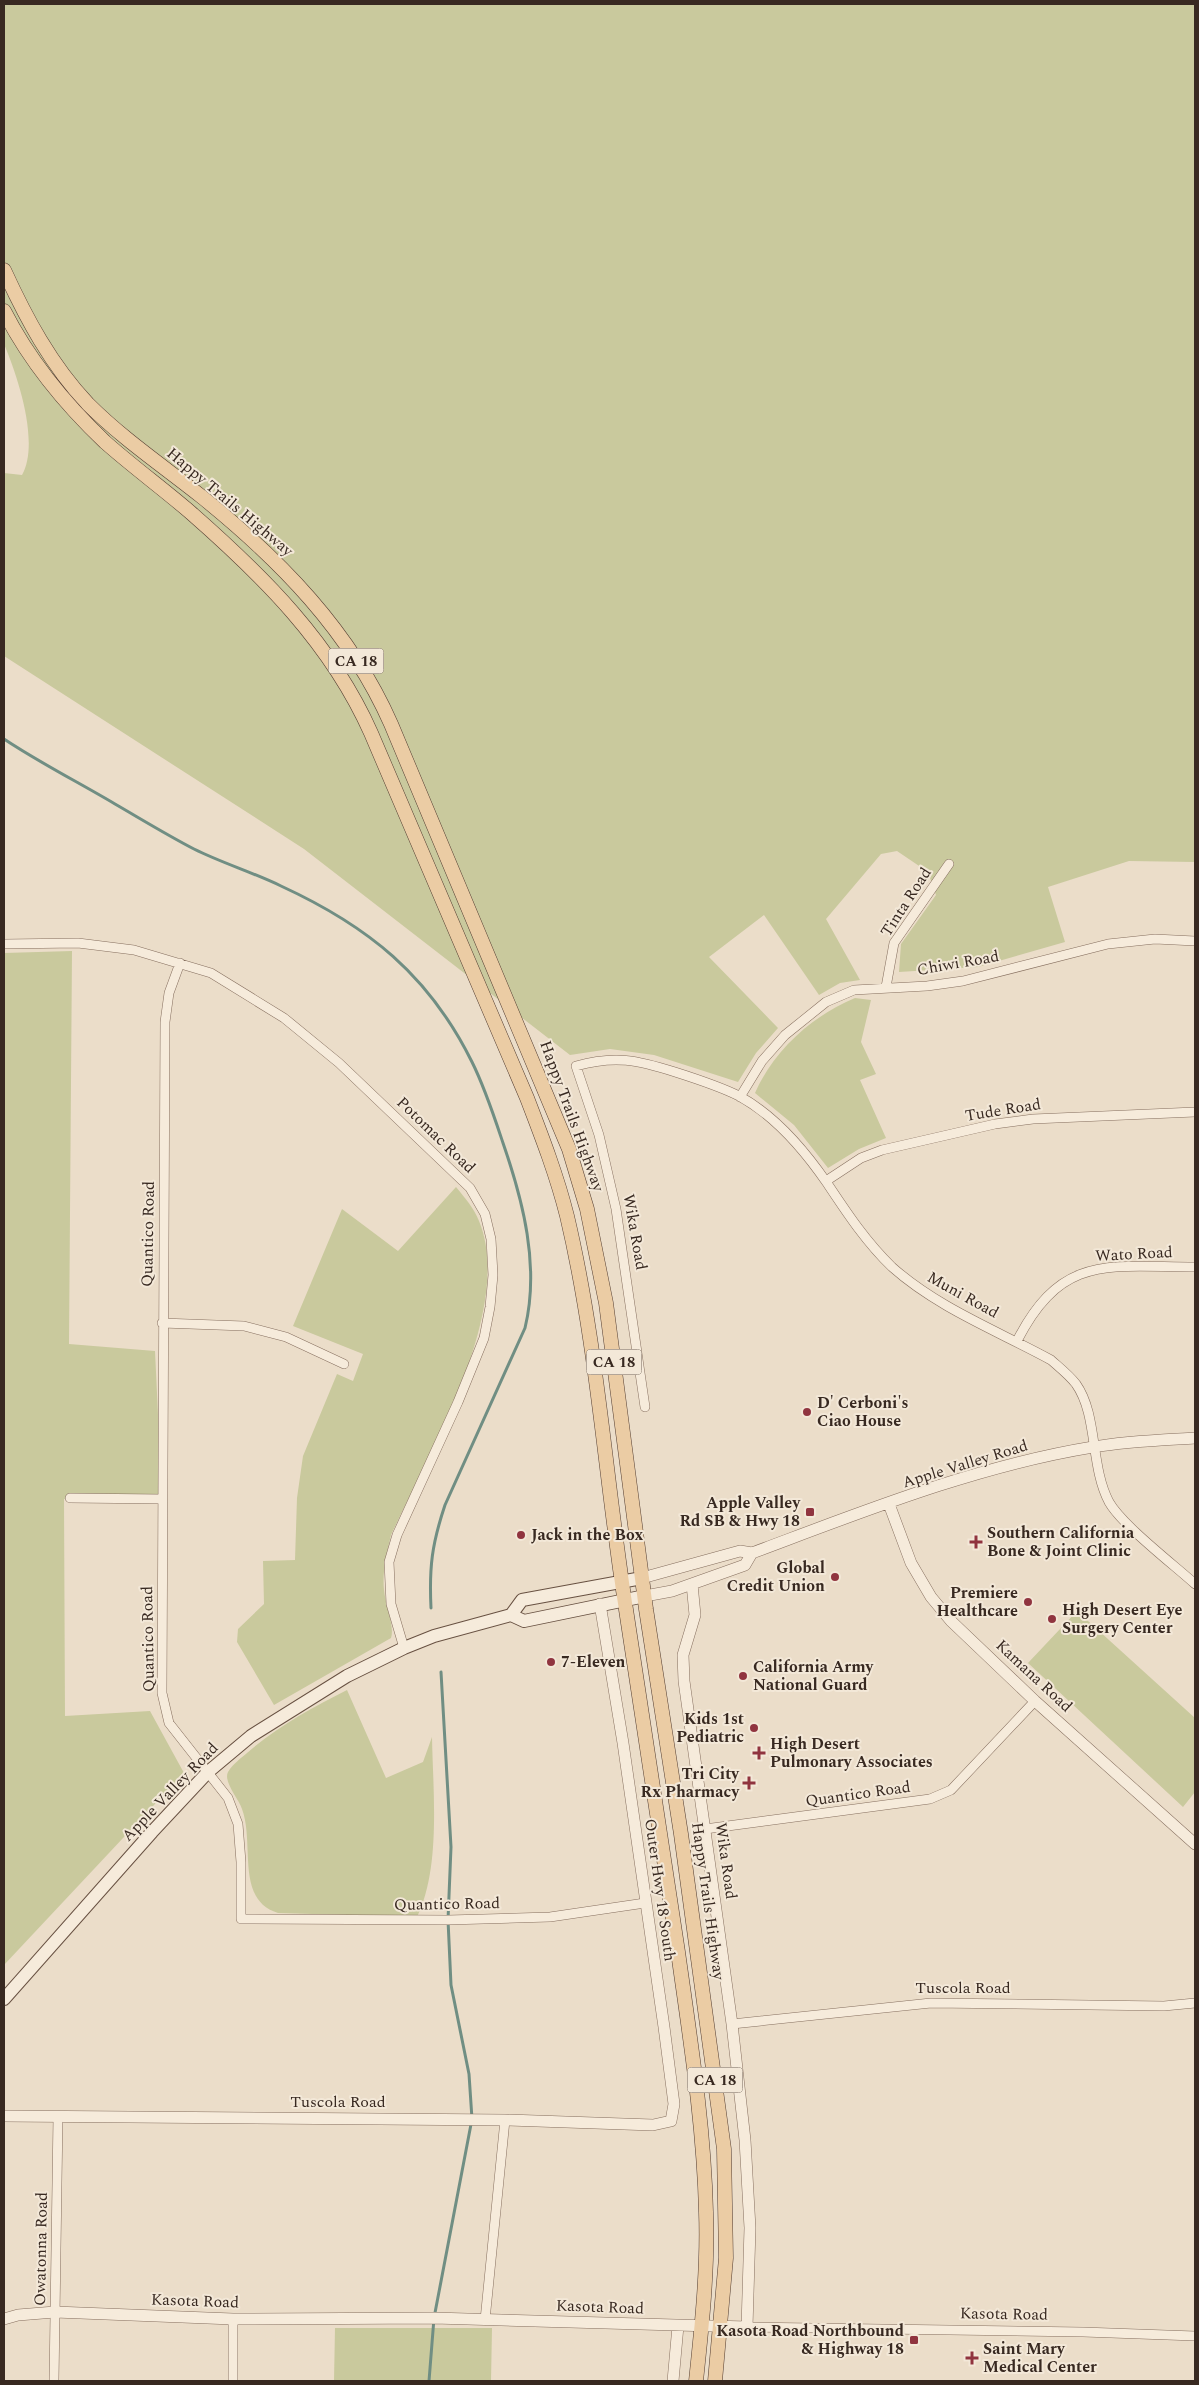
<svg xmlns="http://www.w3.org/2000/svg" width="1199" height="2385" font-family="Spectral,serif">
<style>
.green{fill:#c9c99d}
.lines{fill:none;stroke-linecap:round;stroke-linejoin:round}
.stream{stroke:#708e83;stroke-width:3}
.minor-casing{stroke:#866f5f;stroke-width:10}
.tertiary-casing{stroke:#866f5f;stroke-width:12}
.secondary-casing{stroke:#685142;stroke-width:14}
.primary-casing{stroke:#543e32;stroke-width:15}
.minor{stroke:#f6ebdb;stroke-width:9}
.tertiary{stroke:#f6ebdb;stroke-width:11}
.secondary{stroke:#f6ebdb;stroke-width:12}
.primary{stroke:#ebcca4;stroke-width:14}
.poi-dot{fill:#90343f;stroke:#f3e8d8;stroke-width:2}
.labels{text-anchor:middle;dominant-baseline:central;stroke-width:4;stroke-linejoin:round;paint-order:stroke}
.shield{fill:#f3e8d8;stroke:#706258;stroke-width:1}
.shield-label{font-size:15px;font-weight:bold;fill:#382921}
.street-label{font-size:16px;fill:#382921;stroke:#f3e8d8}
.poi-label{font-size:16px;font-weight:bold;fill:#382921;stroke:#f3e8d8;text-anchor:start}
</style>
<rect width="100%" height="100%" fill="#ebddc9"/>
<path class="green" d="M4,4h1191v858l-66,-1 -81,26 17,55 -87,25 -79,5 2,-28 35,-49 -8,-23 -31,-21 -16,3 -55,65 34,61 -20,3 -21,12 -55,-80 -55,42 69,71 -22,25 -18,29 -84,-27 -44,-6 -40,6 -266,-206 -300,-193v-183l18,2c18,-32 -4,-98 -18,-131z
M72,951l-3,393 86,7 7,148h-98l1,217 85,-5 34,62 -180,192v-1012z
M855,998l16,2 -10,42 15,32 -16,6 26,58 -27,11 -31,19 -34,-43 -39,-32c19,-43 57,-77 100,-95z
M456,1187c9,11 18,21 23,34 36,87 -51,235 -88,314 -4,18 -9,36 -7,55 1,13 11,37 7,48l-117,67 -37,-63 1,-13 26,-25 -1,-43 32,-1 2,-62 6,-42 34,-82 16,7 10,-27 -70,-28 49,-117 56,42z
M1077,1611l118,107v74l-12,15 -155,-144z
M347,1690l39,88 37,-16 9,-25c1,56 9,130 -15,180l-139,-4c-43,-13 -23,-69 -36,-104 -3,-10 -19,-27 -14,-37 5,-8 13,-14 19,-19 31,-27 65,-45 100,-63z
M335,2328h157l-1,53h-157z"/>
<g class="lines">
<path class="stream" d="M4,739c36,24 74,43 111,65 26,15 52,31 79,45 28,14 58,23 87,37 87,40 148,89 191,176 13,26 22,54 31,81 20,58 37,123 22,185l-80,177c-13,39 -16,62 -14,103
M429,2381l5,-63 38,-199 -3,-45 -18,-89 -3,-65 3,-73 -10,-175"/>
<g class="minor-casing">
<path id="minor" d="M4,944l74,-1 56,7 77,23 73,45 55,45 131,125 15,26 6,25 2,36 -3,32 -6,31 -26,64 -61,133 -8,27 2,42 13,44
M180,963l-11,30 -4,29 -3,671 7,30 59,75 10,26 3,38v57l207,1 102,-3 95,-14
M886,987l8,-44 55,-79
M740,1097l22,-36 23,-26 41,-33 28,-12 73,-4 36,-5 145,-37 47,-5 40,2
M826,1181l35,-23 21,-8 113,-26 38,-5 162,-7
M162,1323l82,3 42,11 58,27
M1017,1341c45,-88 92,-74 178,-74
M645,1407l-29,-198 -17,-74 -23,-69c39,-11 61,-6 99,6 22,7 44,14 64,24 35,19 66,55 88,87 20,30 39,59 65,84 46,41 106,64 159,93 9,8 18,15 25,24 22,31 14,82 33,118 13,23 65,63 86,82
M70,1498l92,1
M705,1829l225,-30 21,-9 84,-89
M732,2024l199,-21 233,3 31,-3
M485,2320l20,-200
M747,2327l336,5 112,4
M54,2381l4,-264
M233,2381v-62"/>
</g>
<g class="tertiary-casing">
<path id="tertiary" d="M889,1504l22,59 20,34 20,24 84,80 160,143
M642,1578l98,-27 12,2c110,-41 224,-87 341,-106 34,-6 68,-7 102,-9
M645,1596l27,-5 73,-26 7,-12
M4,2116l501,4 148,5 18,-4 3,-17 -10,-77 -41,-284 -23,-139
M4,2319l14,-4 37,-3 178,7 201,-1 313,9 3,-99 -5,-88 -13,-116 -48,-343 -1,-26 12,-40 -3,-31
M673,2381l5,-55"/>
</g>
<g class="secondary-casing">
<path id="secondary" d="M511,1615l11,-15 120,-22
M4,1999l148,-167 56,-60 43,-36 96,-60 57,-28 30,-12 77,-21 13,6 121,-25"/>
</g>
<g class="primary-casing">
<path id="primary" d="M4,270c22,48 47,95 84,134 35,35 75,62 114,93 78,63 148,134 189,227l178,425 18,60 19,94 40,306 35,225 43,315 2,109 -11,123
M4,311c25,49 61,93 101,131 27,24 57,46 85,70 73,64 141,131 181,221l156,365c15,39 30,78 40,118 30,127 38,258 58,387 18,117 36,233 53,349 12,86 26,173 28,260 2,56 -4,113 -10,169"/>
</g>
<use href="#minor" class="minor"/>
<use href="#tertiary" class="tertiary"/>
<use href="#secondary" class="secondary"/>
<use href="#primary" class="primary"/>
</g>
<g class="poi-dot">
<circle cx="807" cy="1412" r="5"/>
<rect x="805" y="1507" width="10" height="10" rx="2.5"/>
<circle cx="521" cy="1535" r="5"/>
<path d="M973.5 1534.5h5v5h5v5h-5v5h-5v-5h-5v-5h5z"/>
<circle cx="835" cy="1577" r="5"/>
<circle cx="1028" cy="1602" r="5"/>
<circle cx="1052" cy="1619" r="5"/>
<circle cx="551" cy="1662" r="5"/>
<circle cx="743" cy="1676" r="5"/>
<circle cx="754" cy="1728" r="5"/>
<path d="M756.5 1745.5h5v5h5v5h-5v5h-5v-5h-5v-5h5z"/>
<path d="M746.5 1775.5h5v5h5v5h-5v5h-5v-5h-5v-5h5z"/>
<rect x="909" y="2335" width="10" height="10" rx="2.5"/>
<path d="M969.5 2350.5h5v5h5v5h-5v5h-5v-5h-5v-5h5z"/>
</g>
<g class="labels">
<g class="shield">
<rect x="328.5" y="648.5" width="55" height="25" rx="4"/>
<rect x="586.5" y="1349.5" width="55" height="25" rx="4"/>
<rect x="687.5" y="2067.5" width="55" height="25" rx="4"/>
</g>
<g class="shield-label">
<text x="356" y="661">CA 18</text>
<text x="614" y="1362">CA 18</text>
<text x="715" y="2080">CA 18</text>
</g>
<g class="street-label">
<text transform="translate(230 502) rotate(40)">Happy Trails Highway</text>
<text transform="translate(906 902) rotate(-57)">Tinta Road</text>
<text transform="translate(958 963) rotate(-10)">Chiwi Road</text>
<text transform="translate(1003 1110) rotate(-9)">Tude Road</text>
<text transform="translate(572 1116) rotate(70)">Happy Trails Highway</text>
<text transform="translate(436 1135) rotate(44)">Potomac Road</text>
<text transform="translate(635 1232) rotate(80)">Wika Road</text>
<text transform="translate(148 1234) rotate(-89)">Quantico Road</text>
<text transform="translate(1134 1254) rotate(-3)">Wato Road</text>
<text transform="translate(963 1295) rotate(29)">Muni Road</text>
<text transform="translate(965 1464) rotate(-17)">Apple Valley Road</text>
<text transform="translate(148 1639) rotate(-91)">Quantico Road</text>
<text transform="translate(1034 1676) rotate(43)">Kamana Road</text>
<text transform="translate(170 1792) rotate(-46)">Apple Valley Road</text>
<text transform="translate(858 1794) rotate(-8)">Quantico Road</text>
<text transform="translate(726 1861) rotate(82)">Wika Road</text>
<text transform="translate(660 1890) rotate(82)">Outer Hwy 18 South</text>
<text transform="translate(708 1901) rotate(82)">Happy Trails Highway</text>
<text transform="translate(447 1904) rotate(-1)">Quantico Road</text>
<text x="963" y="1988">Tuscola Road</text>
<text x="338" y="2102">Tuscola Road</text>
<text transform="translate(41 2249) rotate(-89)">Owatonna Road</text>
<text transform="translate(195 2301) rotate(2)">Kasota Road</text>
<text transform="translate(600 2307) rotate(2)">Kasota Road</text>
<text transform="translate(1004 2314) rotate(1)">Kasota Road</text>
</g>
<g class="poi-label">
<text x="817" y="1403">D' Cerboni's<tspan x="817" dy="18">Ciao House</tspan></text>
<text x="800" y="1503" text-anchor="end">Apple Valley<tspan x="800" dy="18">Rd SB &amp; Hwy 18</tspan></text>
<text x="987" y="1533">Southern California<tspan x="987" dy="18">Bone &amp; Joint Clinic</tspan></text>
<text x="531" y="1535">Jack in the Box</text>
<text x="825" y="1568" text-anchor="end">Global<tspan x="825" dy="18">Credit Union</tspan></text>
<text x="1018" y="1593" text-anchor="end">Premiere<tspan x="1018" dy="18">Healthcare</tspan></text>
<text x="1062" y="1610">High Desert Eye<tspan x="1062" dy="18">Surgery Center</tspan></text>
<text x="561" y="1662">7-Eleven</text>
<text x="753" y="1667">California Army<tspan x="753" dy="18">National Guard</tspan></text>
<text x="744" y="1719" text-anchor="end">Kids 1st<tspan x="744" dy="18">Pediatric</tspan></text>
<text x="770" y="1744">High Desert<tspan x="770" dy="18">Pulmonary Associates</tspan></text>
<text x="739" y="1774" text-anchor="end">Tri City<tspan x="739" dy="18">Rx Pharmacy</tspan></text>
<text x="904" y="2331" text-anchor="end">Kasota Road Northbound<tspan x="904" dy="18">&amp; Highway 18</tspan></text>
<text x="983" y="2349">Saint Mary<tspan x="983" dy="18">Medical Center</tspan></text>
</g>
</g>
<rect width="1199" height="2385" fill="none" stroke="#382921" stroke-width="10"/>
</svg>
